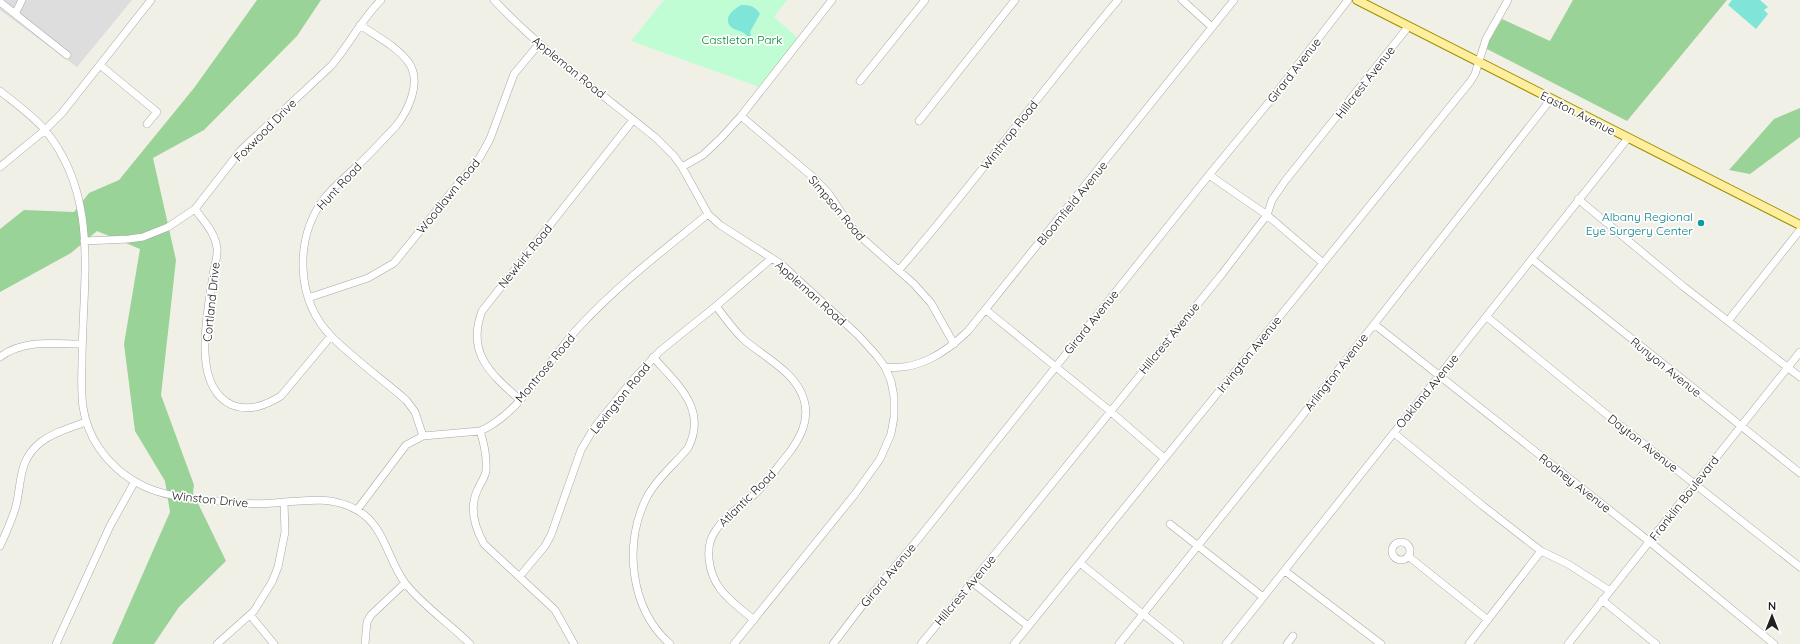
<svg xmlns="http://www.w3.org/2000/svg" width="1800" height="644" font-family="Quicksand,sans-serif">
<style>
.residential{fill:#dedddd}
.forest{fill:#99d397}
.park{fill:#c0fdd5}
.pitch{fill:#7ee5d8}
.lines{fill:none;stroke-linecap:round;stroke-linejoin:round}
.minor-casing{stroke:#a7a7a7;stroke-width:8}
.major-casing{stroke:#9c9100;stroke-width:10}
.minor{stroke:#fff;stroke-width:7}
.major{stroke:#ffee9d;stroke-width:8}
.culture-dot{fill:#0f9aa8;stroke:#fff;stroke-width:1.5}
.labels{text-anchor:middle;dominant-baseline:central;stroke-width:3.5;stroke-linejoin:round;paint-order:stroke}
.park-label{font-size:12px;fill:#048831;stroke:#fff}
.street-label{font-size:12px;fill:#202020;stroke:#fff}
.culture-label{font-size:12px;fill:#0d838f;stroke:#fff;text-anchor:end}
</style>
<rect width="100%" height="100%" fill="#f1f0e6"/>
<path class="residential" d="M0,0h132l-55,67 -77,-57z"/>
<path class="forest" d="M257,0h64l-24,36 -93,94 -51,28 23,102 -15,135 33,90 -1,8 33,68 -47,46 -25,37h-42l58,-132 -5,-31 -30,-50 -11,-87 16,-95 -43,-18 -26,22 -71,39v-63l24,-19 50,2 15,-19 30,-13 75,-92z
M1573,0h154l-100,121 -142,-73 17,-29 48,22z
M1800,108v29l-50,37 -21,-4 45,-51z"/>
<path class="park" d="M664,0h123l-13,17 26,23 -38,48 -131,-47z"/>
<path class="pitch" d="M1732,0h28l8,7 -4,3 4,4 -12,15 -28,-24z
M741,5c9,0 14,1 19,9l-10,18 1,4 -3,1c-6,-8 -11,-5 -17,-10 -9,-9 3,-18 10,-22z"/>
<g class="lines">
<g class="minor-casing">
<path id="minor" d="M494,0c49,52 107,93 162,138l18,18 8,11 26,47 12,11 61,39 77,71 19,21 8,11 6,14 3,16v20l-3,17 -11,25 -25,35 -121,150
M1182,0l30,27
M0,2l67,53
M15,14l7,-14
M360,25c16,11 38,22 49,38 13,19 -1,48 -13,63 -14,15 -28,30 -43,44 -10,9 -22,19 -30,30 -29,40 -27,101 9,137 22,22 50,42 74,63l9,12 8,24
M100,65l57,47 -10,12
M860,81l65,-81
M0,91c15,12 32,24 45,39 56,68 37,152 37,233 -1,32 -2,57 17,85 30,43 71,50 119,53 19,2 37,4 56,2 28,-2 56,-8 83,7 28,16 30,49 48,73 18,23 44,40 65,61
M741,116l73,62 15,16 20,30 12,13 53,47 17,19 23,41
M919,121l96,-121
M0,167l45,-37 17,-17 89,-113
M682,167l21,-12 18,-17 20,-22 91,-116
M1209,175l58,40 56,48
M1578,199l106,88 116,90
M195,209c9,13 20,23 22,39 1,9 -3,19 -4,27 -5,36 -23,111 19,130 18,7 34,0 49,-9l50,-60
M84,241l45,-2 14,-2 25,-10 27,-18 46,-59 90,-84c18,-21 30,-46 50,-66
M1533,260l267,213
M899,270c76,-87 144,-182 219,-270
M308,298l60,-20 26,-15 86,-106 10,-18 24,-65 25,-30
M716,306c9,12 17,23 27,33 21,18 53,33 61,61 6,20 -4,38 -15,53 -11,13 -21,28 -33,40 -13,12 -31,22 -40,37 -6,8 -8,19 -7,29 3,31 23,42 45,61
M986,310l124,101 54,47
M1487,317l129,105 184,145
M1728,321l72,-91
M1374,324l276,218 124,102
M0,357c24,-18 54,-13 82,-13
M653,357c24,27 55,52 35,91 -13,16 -32,31 -41,49 -24,46 -17,112 23,147
M885,367c33,4 60,-14 83,-36l266,-331
M519,399c-28,-25 -53,-46 -37,-88l151,-191
M480,431c4,12 7,26 6,40 -1,6 -6,13 -9,20 -8,18 -2,37 7,53l71,66 19,34
M1394,433l89,73 58,45 27,13 42,27
M357,510l49,-65 17,-9 57,-5c41,-17 70,-74 100,-105 39,-42 84,-76 128,-112
M1170,524l93,73
M1392 551a9 9 0 1 1 18 0a9 9 0 1 1-18 0Z
M0,546c6,-13 12,-26 16,-40 6,-25 2,-46 25,-64 13,-10 29,-14 45,-20
M1408,556l80,64
M1080,563l100,81
M1285,571l96,73
M520,576l25,-30 6,-11 30,-85 13,-22 37,-46 29,-31 56,-45 56,-48
M972,582l56,44
M1602,600l54,44
M250,615l24,29
M56,644l54,-118 24,-43
M217,644l37,-33 18,-29 6,-15 7,-35 -1,-30
M365,644l2,-22 4,-7 34,-32
M833,644l29,-38 57,-68 290,-363 61,-74 78,-101
M921,644l92,-112 209,-258 45,-59 5,-15 13,-19 123,-154
M1014,644l456,-562 5,-8 11,-35 22,-39
M1119,644l179,-223 253,-322
M1226,644l402,-506
M1287,644l6,-8
M1469,644l72,-93
M1568,644l232,-292"/>
</g>
<g class="major-casing">
<path id="major" d="M1357,0l443,225"/>
</g>
<use href="#minor" class="minor"/>
<use href="#major" class="major"/>
</g>
<circle class="culture-dot" cx="1701" cy="223" r="4"/>
<g class="labels">
<g class="park-label">
<text x="742" y="39">Castleton Park</text>
</g>
<g class="street-label">
<text transform="translate(569 67) rotate(39)">Appleman Road</text>
<text transform="translate(1294 70) rotate(-52)">Girard Avenue</text>
<text transform="translate(1365 82) rotate(-52)">Hillcrest Avenue</text>
<text transform="translate(1578 113) rotate(27)">Easton Avenue</text>
<text transform="translate(265 130) rotate(-45)">Foxwood Drive</text>
<text transform="translate(1009 135) rotate(-52)">Winthrop Road</text>
<text transform="translate(339 186) rotate(-47)">Hunt Road</text>
<text transform="translate(448 196) rotate(-51)">Woodlawn Road</text>
<text transform="translate(1072 203) rotate(-51)">Bloomfield Avenue</text>
<text transform="translate(837 208) rotate(50)">Simpson Road</text>
<text transform="translate(525 256) rotate(-51)">Newkirk Road</text>
<text transform="translate(811 293) rotate(42)">Appleman Road</text>
<text transform="translate(211 302) rotate(-84)">Cortland Drive</text>
<text transform="translate(1091 322) rotate(-51)">Girard Avenue</text>
<text transform="translate(1169 338) rotate(-51)">Hillcrest Avenue</text>
<text transform="translate(1249 354) rotate(-51)">Irvington Avenue</text>
<text transform="translate(1666 367) rotate(39)">Runyon Avenue</text>
<text transform="translate(545 368) rotate(-50)">Montrose Road</text>
<text transform="translate(1336 372) rotate(-52)">Arlington Avenue</text>
<text transform="translate(1427 391) rotate(-51)">Oakland Avenue</text>
<text transform="translate(620 398) rotate(-51)">Lexington Road</text>
<text transform="translate(1643 443) rotate(38)">Dayton Avenue</text>
<text transform="translate(1575 483) rotate(38)">Rodney Avenue</text>
<text transform="translate(747 498) rotate(-45)">Atlantic Road</text>
<text transform="translate(1684 498) rotate(-52)">Franklin Boulevard</text>
<text transform="translate(210 499) rotate(6)">Winston Drive</text>
<text transform="translate(888 575) rotate(-50)">Girard Avenue</text>
<text transform="translate(965 590) rotate(-50)">Hillcrest Avenue</text>
</g>
<g class="culture-label">
<text x="1693" y="216">Albany Regional<tspan x="1693" dy="14">Eye Surgery Center</tspan></text>
</g>
</g>
<g transform="translate(1772 616)" stroke="#ffffff" stroke-width="3" paint-order="stroke">
<path d="M0-3L7 15L0 10L-7 15Z" fill="#202020"/>
<text y="-6" font-size="11" font-weight="bold" text-anchor="middle" fill="#202020">N</text>
</g>
</svg>
